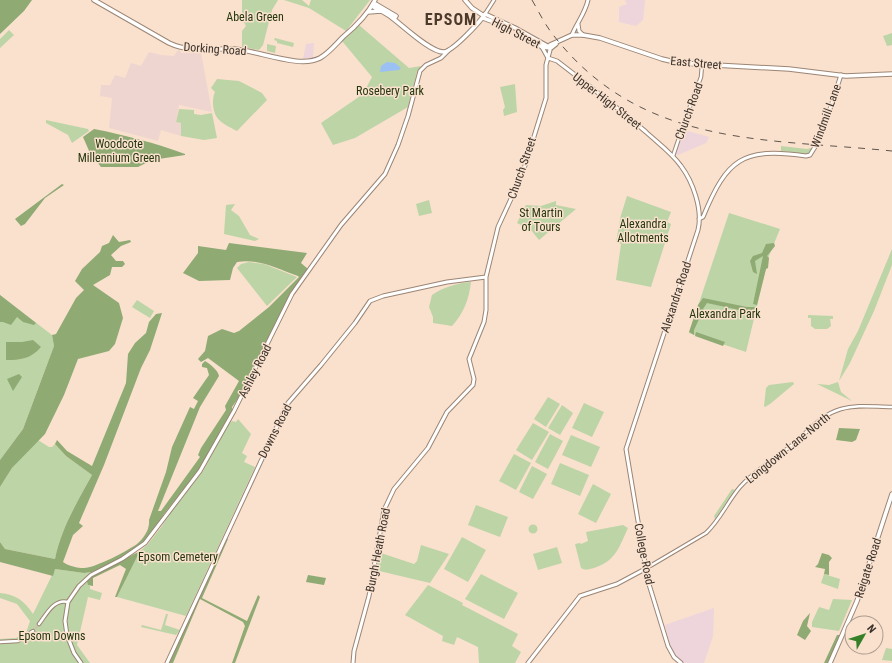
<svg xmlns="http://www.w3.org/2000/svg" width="892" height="663" font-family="'Roboto Condensed',sans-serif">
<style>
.industrial{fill:#eed4db}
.medical{fill:#efd5d0}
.green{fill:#bdd4a6}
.forest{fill:#8faa73}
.water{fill:#9bc0f3}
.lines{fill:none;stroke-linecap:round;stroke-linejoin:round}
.minor-tunnel{stroke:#d3bead;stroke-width:2.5;stroke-dasharray:2.5 1;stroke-linecap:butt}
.minor-casing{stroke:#9b8574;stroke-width:4.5}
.major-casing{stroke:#9b8574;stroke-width:5}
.highway-casing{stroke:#9b8574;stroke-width:5.5}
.minor{stroke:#fff;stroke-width:2.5}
.major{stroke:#fff;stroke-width:3}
.highway{stroke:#fff;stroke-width:3.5}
.rail{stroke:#60544b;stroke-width:1;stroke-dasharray:7 7;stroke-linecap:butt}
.minor-bridge-casing{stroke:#9b8574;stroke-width:4.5;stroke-linecap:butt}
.major-bridge-casing{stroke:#9b8574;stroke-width:5;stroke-linecap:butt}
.minor-bridge{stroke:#fff;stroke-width:2.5}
.major-bridge{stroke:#fff;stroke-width:3}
.labels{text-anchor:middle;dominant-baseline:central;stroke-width:3;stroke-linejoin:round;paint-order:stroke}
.park-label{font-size:12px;fill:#25370e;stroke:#f9e1ce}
.street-label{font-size:12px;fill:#3b322b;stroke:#f9e1ce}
.district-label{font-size:16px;font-weight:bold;letter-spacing:1px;fill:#4c392a;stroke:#f9e1ce}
</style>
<rect width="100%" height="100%" fill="#f9e1ce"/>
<path class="industrial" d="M625,0h20l-2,20 -7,6 -17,-4v-15l8,-3z
M314,43l-1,15 -10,1 3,-15z
M684,130l25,7 -3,6 -28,12 -3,-1z
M714,608l-1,28 -9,27h-20l-7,-5 -6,-9 -6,-24z"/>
<path class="medical" d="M178,50l3,1v2h20l11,59 -33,-7 -3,17 5,1v13l-20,-6 -3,11 -49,-13 3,-30 -12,-2 1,-11h9l5,-10 10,3 6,-15 10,3 8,-14 12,3 13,1z"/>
<path class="green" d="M242,0h36l-6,10 -9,35 -4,5 -17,-3v-16l4,-5 -4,-7z
M284,0h18l7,6 2,-6h59l-24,31 -37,-23z
M359,25l50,43 12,-2 -4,6 -9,35 -53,31 -22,7 -12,-22 42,-29 9,-17 -30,-36z
M9,30l5,5 -14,13v-9z
M892,33v12l-5,1 -4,-10z
M275,38l19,5 -1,4 -16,-4v-2l-3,-1z
M267,44l9,2 -1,7 -8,-2z
M217,79l22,2 23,12 5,7 -30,31c-13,-7 -23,-10 -24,-27 0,-4 0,-8 2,-12l-4,-4z
M515,84l2,28 -13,4 -1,-6 2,-3 -5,-20z
M179,109l15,1v4l7,1 11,-2 5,25 -13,2 -23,-4v-13l-5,-1z
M46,120l42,9 1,2 -17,12 -4,-8 -22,-12z
M781,146l26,3 7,-2 -6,7 -27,-3z
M627,196l44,16 -4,10 4,2 -20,63 -35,-7 5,-36 -5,-2 5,-27z
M429,200l3,13 -13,3 -3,-12z
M556,201v4l20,4 -37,31 -8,-10 -14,-7 9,-18 15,1z
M235,204l-4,6 8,6 11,19 9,4 -4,2 -31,-7 2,-29z
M729,213l51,16 -11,27 -23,96 -57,-19z
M892,249v16l-18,46 -24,52 -11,18 9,-32 10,-18z
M249,262l15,2 33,13 -30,29 -30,-38 4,-4z
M471,282c-2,17 -7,31 -19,44l-19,-3v-6l-4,-10 3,-12c11,-8 26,-12 39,-13z
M0,295l52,40 2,11 -31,83 -23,31z
M137,300l17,11 -4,7 -18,-11z
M808,315l25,1v3h-3l1,7 -4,3h-12l-4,-3v-8h-3z
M793,382l1,2 -24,20 -5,3 -1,-1 2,-18 3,-3z
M838,382l3,10 11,9 -35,-17 12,1z
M548,397l12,7 -14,23 -12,-8z
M584,403l20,9 -12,25 -20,-9z
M562,405l11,8 -13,22 -12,-7z
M238,419l13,15 -9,19 5,3 -3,6 11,5 -69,149 -69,-19 23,-46 8,-7 14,-18 17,-27 24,-28 24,-45 5,-5 4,1z
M533,423l16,9 -17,28 -16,-10z
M550,434l13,7 -15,28 -13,-7z
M571,435l29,12 -9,20 -29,-12z
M38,440l11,7h3l3,-3 11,12 26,19c-15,27 -31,54 -37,84l-50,-10 -5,-7v-55l12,-19z
M514,454l17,9 -15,27 -17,-9z
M560,463l29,12 -9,21 -29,-12z
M532,466l15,8 -14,25 -14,-7z
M593,484l18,10 -15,29 -18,-9z
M732,489l3,1 -20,29 -1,-3z
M476,505l32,12 -8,20 -32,-12z
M528.5 529a4.5 4.5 0 1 1 9 0a4.5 4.5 0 1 1-9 0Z
M623,525l5,3c-9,19 -12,33 -34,40 -5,1 -8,3 -13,0l-6,-24 5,-1 1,1 7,-3 -2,-9z
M462,537l24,13 -18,32 -24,-13z
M421,545l28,9 -19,29 -55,-13 3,-18 36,12 3,-3z
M557,547l5,16 -24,7 -5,-16z
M55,569l29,4 8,-1 2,3 -5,4 -1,6 2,1v3l12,4 -2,7 -12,-3 -11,48 13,18h-90v-24l16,-1 10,-5 4,-12 -13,-17 -17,-6v-5c15,1 25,8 33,21z
M481,574l37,19 -14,26 -39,-20z
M824,574l16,5 -2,10 -17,-6z
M428,585l35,18 -1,2 56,29 -6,12 9,6 -6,11h-36l-1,-16 -21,-10 -3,8 -12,-4 1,-5 -38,-21z
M833,599l19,1 -13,31 -27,-4v-5l7,-15 10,3z
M166,614h2l-3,11 15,5 -4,5 -35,-8 1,-2 19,5z
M886,648l6,1v12l-10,-1z"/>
<path class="forest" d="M0,0h32l-8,11 -24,23z
M94,129c31,6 61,14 91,25v1l-33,5 -14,7h-37l-11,-14 -7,-16z
M62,184l2,1 -19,13 -20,26 -4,2 -6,-7z
M113,235l6,7 11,-2 1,2 -10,4 -10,9 5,6h7l2,3 -3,3h-10l-2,8 -17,10 26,18 4,15 -8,26 -6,7 -31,8 -14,36 -19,39 -33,34 -12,19v-27l23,-31 31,-83 -2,-11 4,-1 20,-36 8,-8 -9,-9 7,-12 18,-17 2,-6 7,-3z
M229,243l78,10 -6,10 7,6 -14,20 -52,104 -10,14 1,5 -34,58 -35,44 -10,17 -16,16 -16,11 -30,14 -8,1 -29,-4 -2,7 -53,-14v-20l5,7 50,10c6,-30 22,-57 37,-84l-26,-19 -11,-12 2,-4 10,11 25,15 34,-83 2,-29 7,-11 11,-10 3,-11 7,-8 6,-1 -12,37 -9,18 -37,97 -25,58 4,3 -10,9 -10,27c6,4 14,6 21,6 11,0 43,-17 53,-24 7,-6 13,-15 12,-24l17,-48 6,-25 18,-40 4,2 4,-8 -5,-3 16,-23 -2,-7 -5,-1v-3l3,-3c5,3 13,9 14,15l-19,31 -42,104h3l39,-54 -2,-2 3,-7 25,-38 -1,-4 14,-25 -31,-23 -7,4 -3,-3 7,-8 3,-15 14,-7 12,4 5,-2 30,-24 30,-30 -1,-1c-20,-7 -40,-18 -61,-14l-4,6 -3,12 -31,1 -16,-8 15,-20v-7l28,4z
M774,243l1,3 -8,10 2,2 -1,10 -2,1 -9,36 -4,-1 10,-48 -8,5 2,13 -4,-2 -3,-11 3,-5 9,-3 4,-9z
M0,295l36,28 -2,2 -11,-3 -6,-5 -6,8 -8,-3h-3z
M703,298l44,9h10l-1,4 -3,2 -46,-10 -8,12 1,2 -6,13v5l-5,-3 9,-27z
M696,332l29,10 -2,4 -28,-10z
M33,340l8,7c-10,12 -21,13 -35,13v-18h16z
M19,374l3,3 -9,14 -6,-12z
M839,428l21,1 -4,11 -4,2 -16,-2z
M226,538l2,1 -26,59 45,23 11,-26 2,2 -25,66h-3l13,-37 -2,-4 -43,-23 -27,64h-4z
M140,551l-23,46h-2l11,-28 -6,-4 -27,13v8l-5,-1 -1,-4 7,-6z
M822,553l7,2 3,3 -3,4v13l-5,-1 1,-5 -10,-2 3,-3z
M308,575l18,3 -2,7 -18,-3z
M810,613l-3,13 4,5 -6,9 -8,-5 6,-14z
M837,635h3l-12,28h-4z"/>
<path class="water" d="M387,62l8,1 6,5 -2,2 -19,2 1,-6z"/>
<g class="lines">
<path class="minor-tunnel" d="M33,631l6,-7"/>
<g class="minor-casing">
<path id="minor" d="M485,14l9,-14
M685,120l16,-43 1,-12
M673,156l9,-27
M645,569l61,-36c14,-13 22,-32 34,-46 15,-17 35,-28 52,-42 16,-13 28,-30 49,-36 16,-5 34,-2 51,-2
M39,624c7,-9 15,-26 29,-22
M0,642l18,-1 15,-10"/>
</g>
<g class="major-casing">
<path id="major" d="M578,24l1,7 4,4
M572,35c4,-11 13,-21 16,-35
M542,47l6,11
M548,58l9,3c30,23 60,46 89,71 12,11 26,21 35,34 12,16 22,44 17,64l-72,219 22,132 20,65 6,11 7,6
M817,139l12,-27 12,-37
M699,219l4,-2c24,-58 39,-70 103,-61l4,-1 5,-8
M81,663l-7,-10 -7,-18 -2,-14 3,-19 11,-16 12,-11 31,-16 23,-16 55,-72 34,-60 58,-117 49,-69 44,-51 13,-29 10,-29 12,-45 6,-6 15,-7 8,-8
M167,663l121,-260 33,-38 34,-42 15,-22 13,-5 64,-14 39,-5
M353,663l1,-12 15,-55 15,-86 10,-21 34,-41 19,-36 26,-27 1,-6 -5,-20 15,-37 2,-12v-33l12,-50 24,-52 24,-77v-33l4,-15 -1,-3
M528,663l52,-67 37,-12 28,-15"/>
</g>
<g class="highway-casing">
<path id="highway" d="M94,0l75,43c21,10 42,5 64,6 24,1 66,20 87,9 9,-5 16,-14 23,-21 12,-10 25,-23 32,-37
M465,0l7,8 12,8
M374,3l22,13 -2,3
M372,6c6,4 13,6 19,11 10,7 40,36 53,35 10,-2 35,-29 41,-38l30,14 34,19
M368,12l13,-1
M483,18l27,10
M524,35l18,12 9,1 5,-4
M549,47l1,-2 22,-10h11l17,3 62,21 17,4 110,6 57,7 46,-2
M830,663l27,-62 35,-107"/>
</g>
<use href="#minor" class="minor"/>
<use href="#major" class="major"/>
<use href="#highway" class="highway"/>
<path class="rail" d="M532,0c7,12 13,25 22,36 88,112 211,102 338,115"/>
<g class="minor-bridge-casing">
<path id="minor-bridge" d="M682,129l3,-9"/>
</g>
<g class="major-bridge-casing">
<path id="major-bridge" d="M815,147l2,-8"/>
</g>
<use href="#minor-bridge" class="minor-bridge"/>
<use href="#major-bridge" class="major-bridge"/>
</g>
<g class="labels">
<g class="park-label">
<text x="255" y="17">Abela Green</text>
<text x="390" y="91">Rosebery Park</text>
<text x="119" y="144">Woodcote<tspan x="119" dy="14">Millennium Green</tspan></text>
<text x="541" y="213">St Martin<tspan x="541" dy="14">of Tours</tspan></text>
<text x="643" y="224">Alexandra<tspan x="643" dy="14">Allotments</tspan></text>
<text x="725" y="314">Alexandra Park</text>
<text x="178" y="557">Epsom Cemetery</text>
<text x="52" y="636">Epsom Downs</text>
</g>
<g class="street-label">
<text transform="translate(516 33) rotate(27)">High Street</text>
<text transform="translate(215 49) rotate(4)">Dorking Road</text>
<text transform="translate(696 63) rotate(5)">East Street</text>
<text transform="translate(607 101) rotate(38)">Upper High Street</text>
<text transform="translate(689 111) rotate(-70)">Church Road</text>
<text transform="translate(826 116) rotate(-70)">Windmill Lane</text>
<text transform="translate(522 168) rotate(-71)">Church Street</text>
<text transform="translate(676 297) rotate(-72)">Alexandra Road</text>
<text transform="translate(255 371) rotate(-63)">Ashley Road</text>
<text transform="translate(275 431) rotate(-63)">Downs Road</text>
<text transform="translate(788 448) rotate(-39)">Longdown Lane North</text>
<text transform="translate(378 550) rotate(-79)">Burgh Heath Road</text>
<text transform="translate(644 554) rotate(79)">College Road</text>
<text transform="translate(868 568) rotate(-72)">Reigate Road</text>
</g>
<g class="district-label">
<text x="451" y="19">EPSOM</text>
</g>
</g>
<g transform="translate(864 635) rotate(51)"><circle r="19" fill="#f9e1ce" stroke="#ad9b8d"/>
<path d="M0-3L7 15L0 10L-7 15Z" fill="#368128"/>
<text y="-6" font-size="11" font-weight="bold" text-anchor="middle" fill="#3b322b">N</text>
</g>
</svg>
